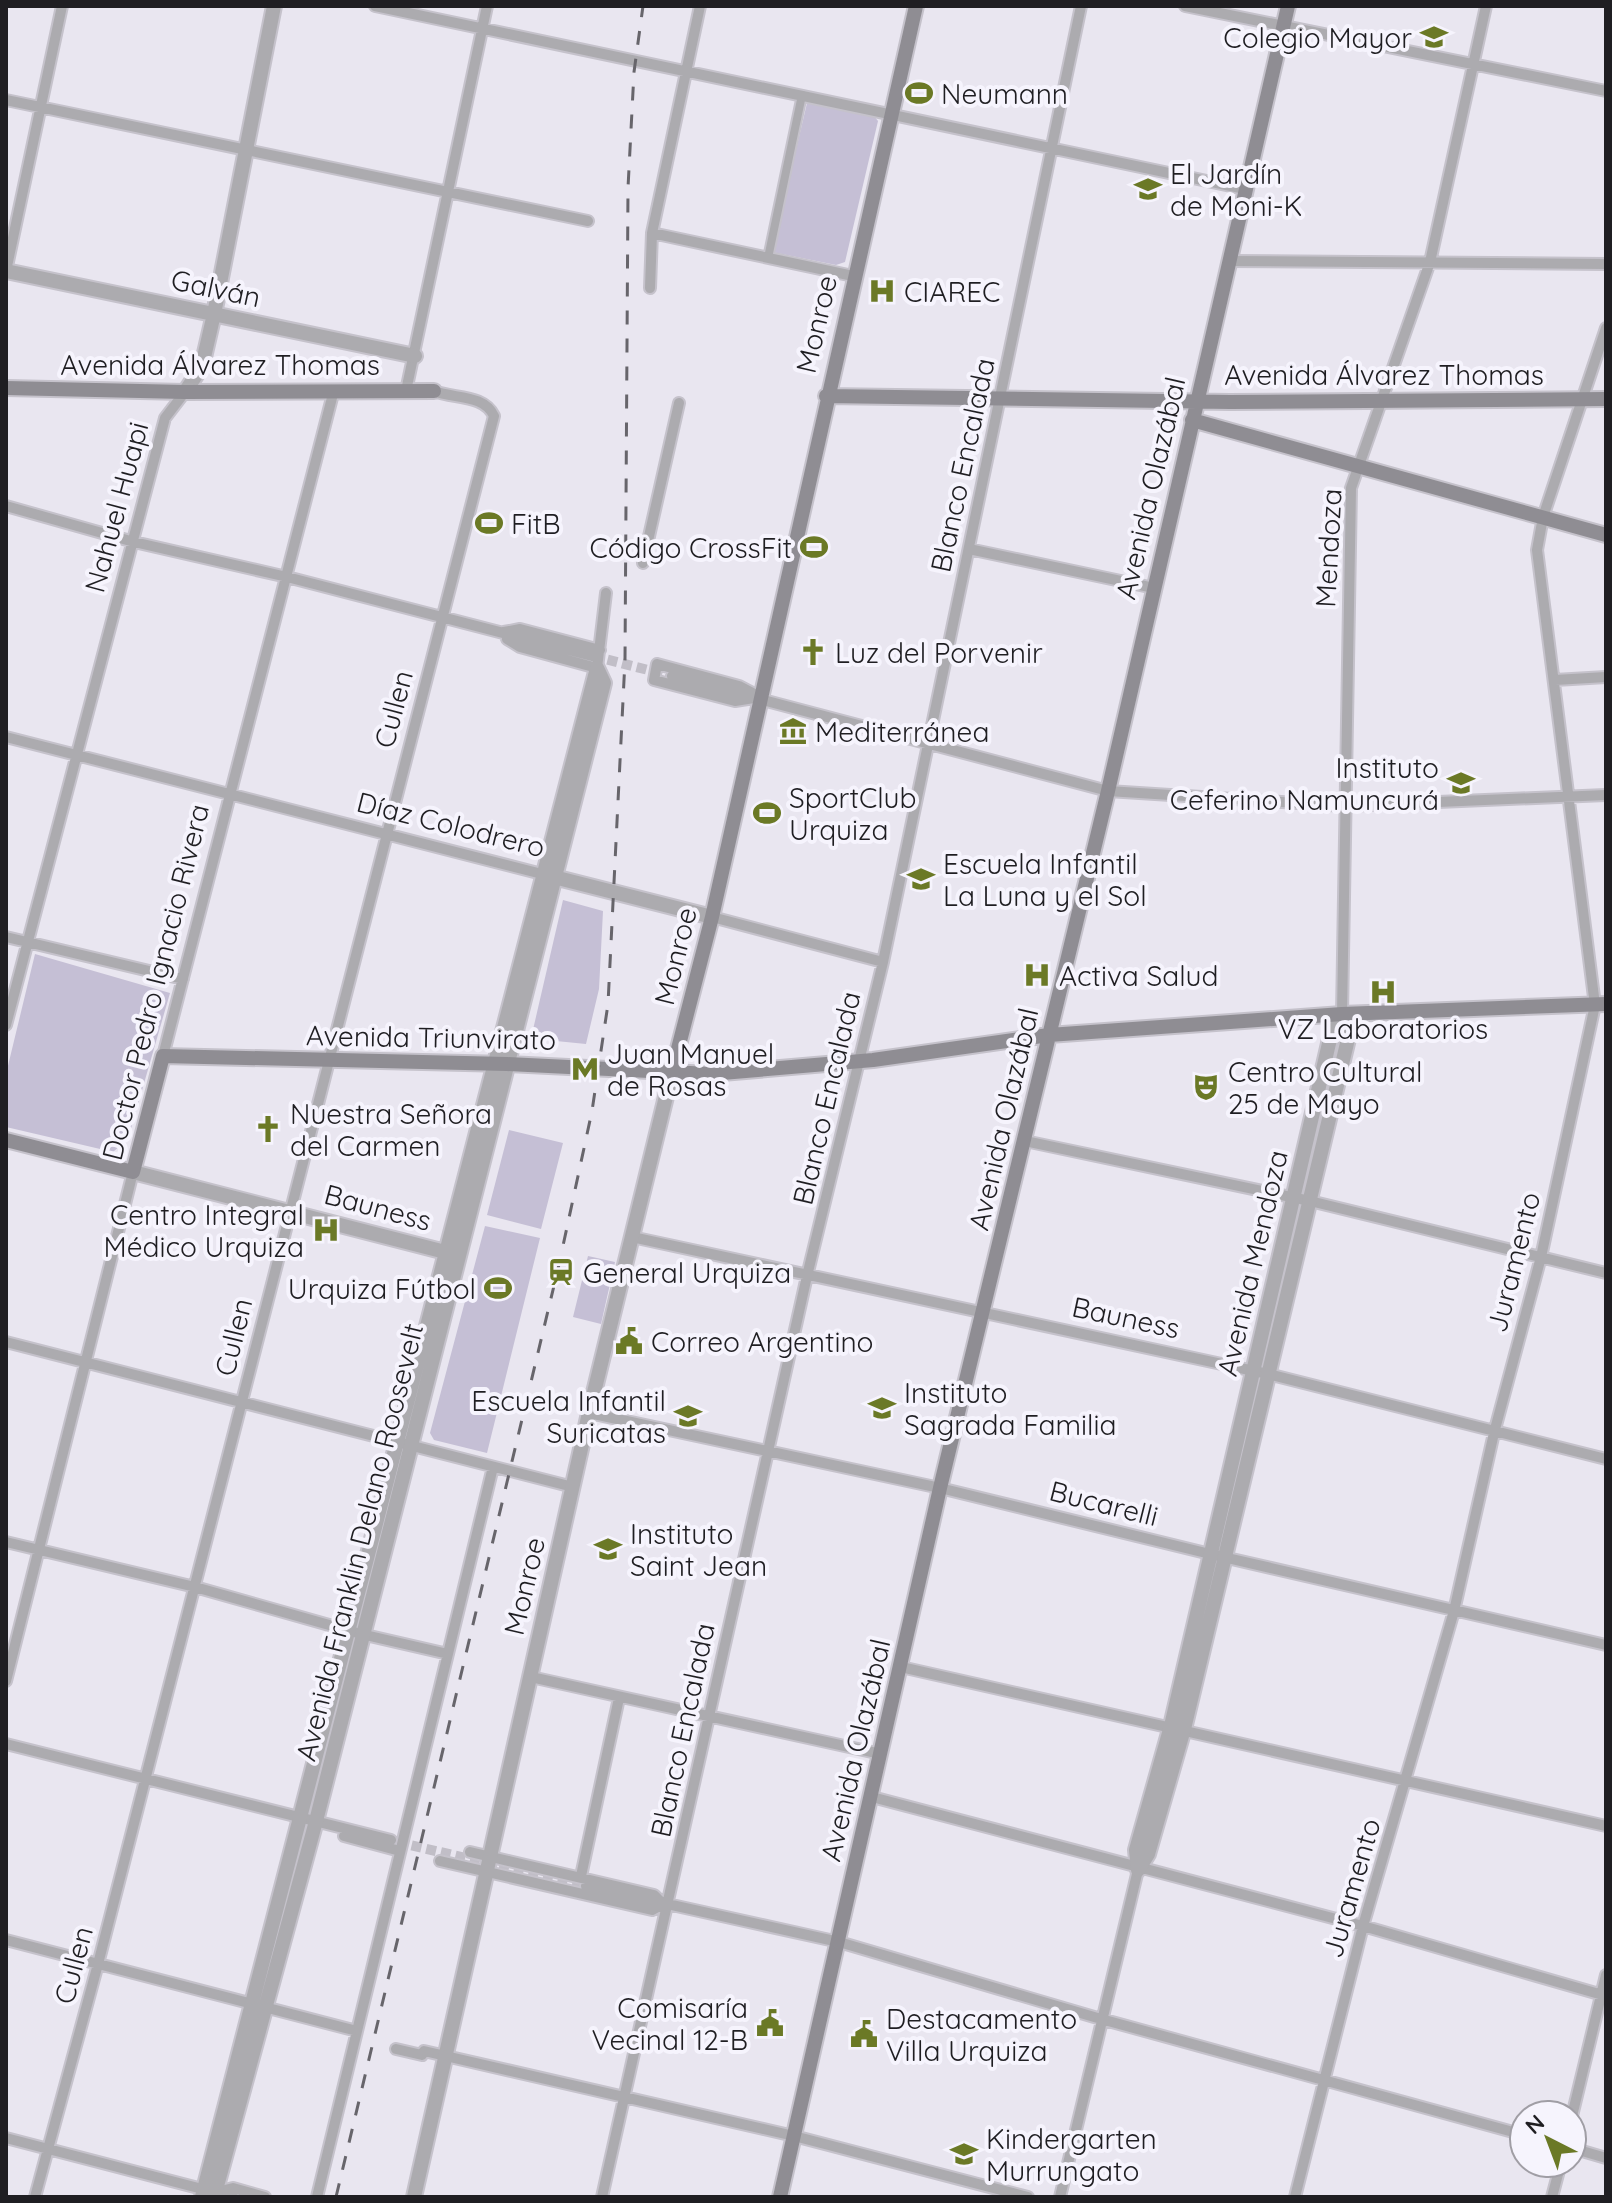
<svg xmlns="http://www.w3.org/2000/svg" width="1612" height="2203" font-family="Quicksand,sans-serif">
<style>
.green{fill:#c5bfd5}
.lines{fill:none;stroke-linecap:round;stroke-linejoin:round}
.minor-tunnel{stroke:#c1bec7;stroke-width:10;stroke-dasharray:10 5;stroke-linecap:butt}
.pedestrian-casing{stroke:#c5c2cb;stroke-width:12}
.minor-casing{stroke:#c5c2cb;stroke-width:14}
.tertiary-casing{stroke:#c5c2cb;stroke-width:18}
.secondary-casing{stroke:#c5c2cb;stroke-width:18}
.pedestrian{stroke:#acabaf;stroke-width:8}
.minor{stroke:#acabaf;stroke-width:10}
.tertiary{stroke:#acabaf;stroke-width:14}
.secondary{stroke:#8f8d93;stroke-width:14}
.rail{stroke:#67656b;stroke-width:3;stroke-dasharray:14 14;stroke-linecap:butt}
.labels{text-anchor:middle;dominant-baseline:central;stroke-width:8;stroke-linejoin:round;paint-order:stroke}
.poi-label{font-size:28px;fill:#1f1e22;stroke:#f6f4fd;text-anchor:start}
.street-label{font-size:28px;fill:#1f1e22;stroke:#f6f4fd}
</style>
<rect width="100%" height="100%" fill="#e9e6f0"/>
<path class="green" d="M807,103l67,13 4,5 -33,141 -9,3 -64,-13z
M563,900l40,11 -4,78 -13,55 -50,-5 -4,-5z
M35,954l135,39 -42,146 -15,13 -107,-25v-53z
M509,1130l54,13 -22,86 -54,-14z
M485,1226l55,12 -53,215 -53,-13 -4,-7z
M588,1256l27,6 -14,62 -28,-7z"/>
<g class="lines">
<path class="minor-tunnel" d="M593,656l79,20
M397,1842l189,44"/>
<g class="pedestrian-casing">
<path id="pedestrian" d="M768,258l34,-163"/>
</g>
<g class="minor-casing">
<path id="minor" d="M375,6l870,183
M1185,6l421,85
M6,100l582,121
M652,233l201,43
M1229,261l377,3
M6,271l56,-265
M650,288l2,-55 48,-227
M406,391l81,-385
M6,506l128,36 153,35 305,79
M969,549l185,39
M643,563l36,-160
M504,632l16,-3 80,21
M507,639l13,8 77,21 9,-75
M657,664l82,22 21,11 -25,4 -81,-21z
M672,676l436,115 236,15 262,-11
M1555,680l51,-3
M6,737l536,137
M712,917l171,45
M6,937l177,42
M1342,1014l9,-526 79,-226 56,-256
M6,1025l159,-607 20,-26
M163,1056l171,-666
M1025,1141l285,60 296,72
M632,1237l636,137 338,85
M6,1342l567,145
M589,1413l351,75 270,66 396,91
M6,1542l189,45 166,47 87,20
M901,1667l705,159
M531,1677l350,77
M6,1681l127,-509
M6,1744l385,96
M872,1797l491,129 243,70
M344,1836l56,15
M440,1861l212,49 11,-6 -9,-9 -184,-43
M581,1876l38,-178
M586,1886l253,56 262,77 423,116
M6,1940l351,91
M396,2049l26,6 2,-4 370,85 234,61
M1572,2116l34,-141
M6,2138l227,59
M1572,2148l34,10
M217,2192l16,-4 32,9
M35,2197l63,-233 396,-1548c-10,-22 -40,-17 -60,-25
M317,2197l176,-730
M602,2197l205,-921 76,-314 198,-956
M1060,2197l78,-327
M1295,2197l68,-271 91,-315 40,-178 47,-176 54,-252 -58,-455 6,-33 63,-189
M1552,2197l9,-34"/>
</g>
<g class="tertiary-casing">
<path id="tertiary" d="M6,271l409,85
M185,392l17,-26 12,-52 60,-308
M546,875l166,42
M133,1172l320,82
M1138,1870l10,-16 36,-125 164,-690 -6,-25
M1138,1870l-2,-20 35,-124 159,-687 12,-25
M202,2197l395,-1529
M214,2197l102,-376 288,-1138 -7,-15
M414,2197l175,-784 83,-341"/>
</g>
<g class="secondary-casing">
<path id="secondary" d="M6,388l179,4 249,-1
M826,396l404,6 376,-3
M1192,420l414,115
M672,1072l40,-155 204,-911
M6,1140l127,32 30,-116 344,8 203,10 163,-14 176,-25 293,-21 264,-10
M780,2197l160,-709 168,-697 180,-785"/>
</g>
<use href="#pedestrian" class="pedestrian"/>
<use href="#minor" class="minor"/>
<use href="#tertiary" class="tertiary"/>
<use href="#secondary" class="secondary"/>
<path class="rail" d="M336,2197l222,-928 34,-158 16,-107 17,-344 3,-472 6,-116 9,-66"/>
</g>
<defs>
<g id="school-bare" transform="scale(2.16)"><path d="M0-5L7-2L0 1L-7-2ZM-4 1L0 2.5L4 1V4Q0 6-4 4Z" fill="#6b7926" stroke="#f6f4fd" stroke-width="2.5" paint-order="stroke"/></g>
<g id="stadium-bare" transform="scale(2.16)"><path d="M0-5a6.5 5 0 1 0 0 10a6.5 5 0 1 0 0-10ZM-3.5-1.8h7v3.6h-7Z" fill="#6b7926" stroke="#f6f4fd" stroke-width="2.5" paint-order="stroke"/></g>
<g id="hospital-bare" transform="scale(2.16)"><path d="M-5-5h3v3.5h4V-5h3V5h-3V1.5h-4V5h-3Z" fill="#6b7926" stroke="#f6f4fd" stroke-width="2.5" paint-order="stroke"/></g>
<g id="church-bare" transform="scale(2.16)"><path d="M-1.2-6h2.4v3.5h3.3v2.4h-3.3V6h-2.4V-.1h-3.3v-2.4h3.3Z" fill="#6b7926" stroke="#f6f4fd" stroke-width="2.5" paint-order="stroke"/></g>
<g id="museum-bare" transform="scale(2.16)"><path d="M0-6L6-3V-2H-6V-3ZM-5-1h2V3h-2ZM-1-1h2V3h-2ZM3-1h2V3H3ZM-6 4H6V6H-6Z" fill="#6b7926" stroke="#f6f4fd" stroke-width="2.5" paint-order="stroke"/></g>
<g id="metro-bare" transform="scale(2.16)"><path d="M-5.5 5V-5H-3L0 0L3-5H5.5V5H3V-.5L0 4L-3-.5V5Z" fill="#6b7926" stroke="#f6f4fd" stroke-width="2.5" paint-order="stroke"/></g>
<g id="theatre-bare" transform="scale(2.16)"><path d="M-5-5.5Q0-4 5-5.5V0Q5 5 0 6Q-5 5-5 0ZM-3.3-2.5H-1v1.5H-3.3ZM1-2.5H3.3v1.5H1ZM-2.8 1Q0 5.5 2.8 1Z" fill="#6b7926" stroke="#f6f4fd" stroke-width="2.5" paint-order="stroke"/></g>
<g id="station-bare" transform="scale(2.16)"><path d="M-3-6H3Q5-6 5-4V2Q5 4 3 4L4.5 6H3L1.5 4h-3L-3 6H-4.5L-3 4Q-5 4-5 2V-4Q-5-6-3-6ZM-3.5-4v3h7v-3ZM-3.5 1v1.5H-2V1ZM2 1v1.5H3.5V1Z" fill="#6b7926" stroke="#f6f4fd" stroke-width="2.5" paint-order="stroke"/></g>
<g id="civic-bare" transform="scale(2.16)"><path d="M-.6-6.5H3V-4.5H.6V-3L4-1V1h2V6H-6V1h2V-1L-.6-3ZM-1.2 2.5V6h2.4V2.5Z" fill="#6b7926" stroke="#f6f4fd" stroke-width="2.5" paint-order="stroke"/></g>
</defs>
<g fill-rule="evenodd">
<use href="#school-bare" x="1434" y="37"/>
<use href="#stadium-bare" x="919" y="93"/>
<use href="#school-bare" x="1148" y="189"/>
<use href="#hospital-bare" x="882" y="291"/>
<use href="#stadium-bare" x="489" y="523"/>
<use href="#stadium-bare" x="814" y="547"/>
<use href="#church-bare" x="813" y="652"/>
<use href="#museum-bare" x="793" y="731"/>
<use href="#school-bare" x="1461" y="783"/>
<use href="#stadium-bare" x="767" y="813"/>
<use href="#school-bare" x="921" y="879"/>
<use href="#hospital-bare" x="1037" y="975"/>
<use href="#hospital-bare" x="1383" y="992"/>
<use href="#metro-bare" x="585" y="1069"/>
<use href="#theatre-bare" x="1206" y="1087"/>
<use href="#church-bare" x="268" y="1129"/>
<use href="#hospital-bare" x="326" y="1230"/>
<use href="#station-bare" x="561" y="1272"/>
<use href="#stadium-bare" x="498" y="1288"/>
<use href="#civic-bare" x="629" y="1341"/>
<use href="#school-bare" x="882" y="1408"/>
<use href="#school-bare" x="688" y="1416"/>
<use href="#school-bare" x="608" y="1549"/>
<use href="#civic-bare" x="770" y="2023"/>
<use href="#civic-bare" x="864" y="2034"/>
<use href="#school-bare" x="964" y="2154"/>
</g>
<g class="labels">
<g class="poi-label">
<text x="1412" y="37" text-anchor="end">Colegio Mayor</text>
<text x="941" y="93">Neumann</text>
<text x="1170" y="173">El Jardín<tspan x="1170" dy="32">de Moni-K</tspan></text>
<text x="904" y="291">CIAREC</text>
<text x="511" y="523">FitB</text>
<text x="792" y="547" text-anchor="end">Código CrossFit</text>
<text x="835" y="652">Luz del Porvenir</text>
<text x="815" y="731">Mediterránea</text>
<text x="1439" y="767" text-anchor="end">Instituto<tspan x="1439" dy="32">Ceferino Namuncurá</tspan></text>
<text x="789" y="797">SportClub<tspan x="789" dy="32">Urquiza</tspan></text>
<text x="943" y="863">Escuela Infantil<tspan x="943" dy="32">La Luna y el Sol</tspan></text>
<text x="1059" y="975">Activa Salud</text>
<text x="1383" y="1028" text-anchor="middle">VZ Laboratorios</text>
<text x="607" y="1053">Juan Manuel<tspan x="607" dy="32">de Rosas</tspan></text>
<text x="1228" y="1071">Centro Cultural<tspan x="1228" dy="32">25 de Mayo</tspan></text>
<text x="290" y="1113">Nuestra Señora<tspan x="290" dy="32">del Carmen</tspan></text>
<text x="304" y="1214" text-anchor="end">Centro Integral<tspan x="304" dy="32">Médico Urquiza</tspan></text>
<text x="583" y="1272">General Urquiza</text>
<text x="476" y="1288" text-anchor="end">Urquiza Fútbol</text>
<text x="651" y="1341">Correo Argentino</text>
<text x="904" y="1392">Instituto<tspan x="904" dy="32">Sagrada Familia</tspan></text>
<text x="666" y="1400" text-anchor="end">Escuela Infantil<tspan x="666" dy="32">Suricatas</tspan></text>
<text x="630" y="1533">Instituto<tspan x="630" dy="32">Saint Jean</tspan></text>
<text x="748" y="2007" text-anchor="end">Comisaría<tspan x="748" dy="32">Vecinal 12-B</tspan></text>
<text x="886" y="2018">Destacamento<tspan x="886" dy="32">Villa Urquiza</tspan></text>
<text x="986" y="2138">Kindergarten<tspan x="986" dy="32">Murrungato</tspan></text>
</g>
<g class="street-label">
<text transform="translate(216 288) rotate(12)">Galván</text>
<text transform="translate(816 324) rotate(-77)">Monroe</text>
<text x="220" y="364">Avenida Álvarez Thomas</text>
<text x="1384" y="374">Avenida Álvarez Thomas</text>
<text transform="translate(962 465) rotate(-78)">Blanco Encalada</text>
<text transform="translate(1150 488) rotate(-77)">Avenida Olazábal</text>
<text transform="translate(116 507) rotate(-75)">Nahuel Huapi</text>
<text transform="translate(1328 548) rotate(-87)">Mendoza</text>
<text transform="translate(393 709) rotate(-75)">Cullen</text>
<text transform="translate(451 824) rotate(14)">Díaz Colodrero</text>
<text transform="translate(675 956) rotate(-76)">Monroe</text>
<text transform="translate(155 982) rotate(-76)">Doctor Pedro Ignacio Rivera</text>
<text transform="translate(431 1037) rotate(1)">Avenida Triunvirato</text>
<text transform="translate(826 1098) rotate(-77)">Blanco Encalada</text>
<text transform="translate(1003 1119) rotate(-77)">Avenida Olazábal</text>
<text transform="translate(378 1207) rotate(15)">Bauness</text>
<text transform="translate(1513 1262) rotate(-76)">Juramento</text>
<text transform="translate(1252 1263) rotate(-77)">Avenida Mendoza</text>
<text transform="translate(1126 1317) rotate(12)">Bauness</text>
<text transform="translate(233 1337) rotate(-76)">Cullen</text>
<text transform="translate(1104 1503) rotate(14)">Bucarelli</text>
<text transform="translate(359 1542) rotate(-76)">Avenida Franklin Delano Roosevelt</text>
<text transform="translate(524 1586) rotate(-77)">Monroe</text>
<text transform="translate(682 1730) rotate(-78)">Blanco Encalada</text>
<text transform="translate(855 1750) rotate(-77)">Avenida Olazábal</text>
<text transform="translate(1351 1888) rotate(-74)">Juramento</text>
<text transform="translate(73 1965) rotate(-75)">Cullen</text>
</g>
</g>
<rect width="1612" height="2203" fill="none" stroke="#1f1e22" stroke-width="16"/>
<g transform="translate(1548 2139) rotate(318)"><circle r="38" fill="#f6f4fd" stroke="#a09ea5" stroke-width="2"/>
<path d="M0-6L14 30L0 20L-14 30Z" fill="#6b7926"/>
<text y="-12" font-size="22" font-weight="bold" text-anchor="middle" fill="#1f1e22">N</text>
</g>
</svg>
